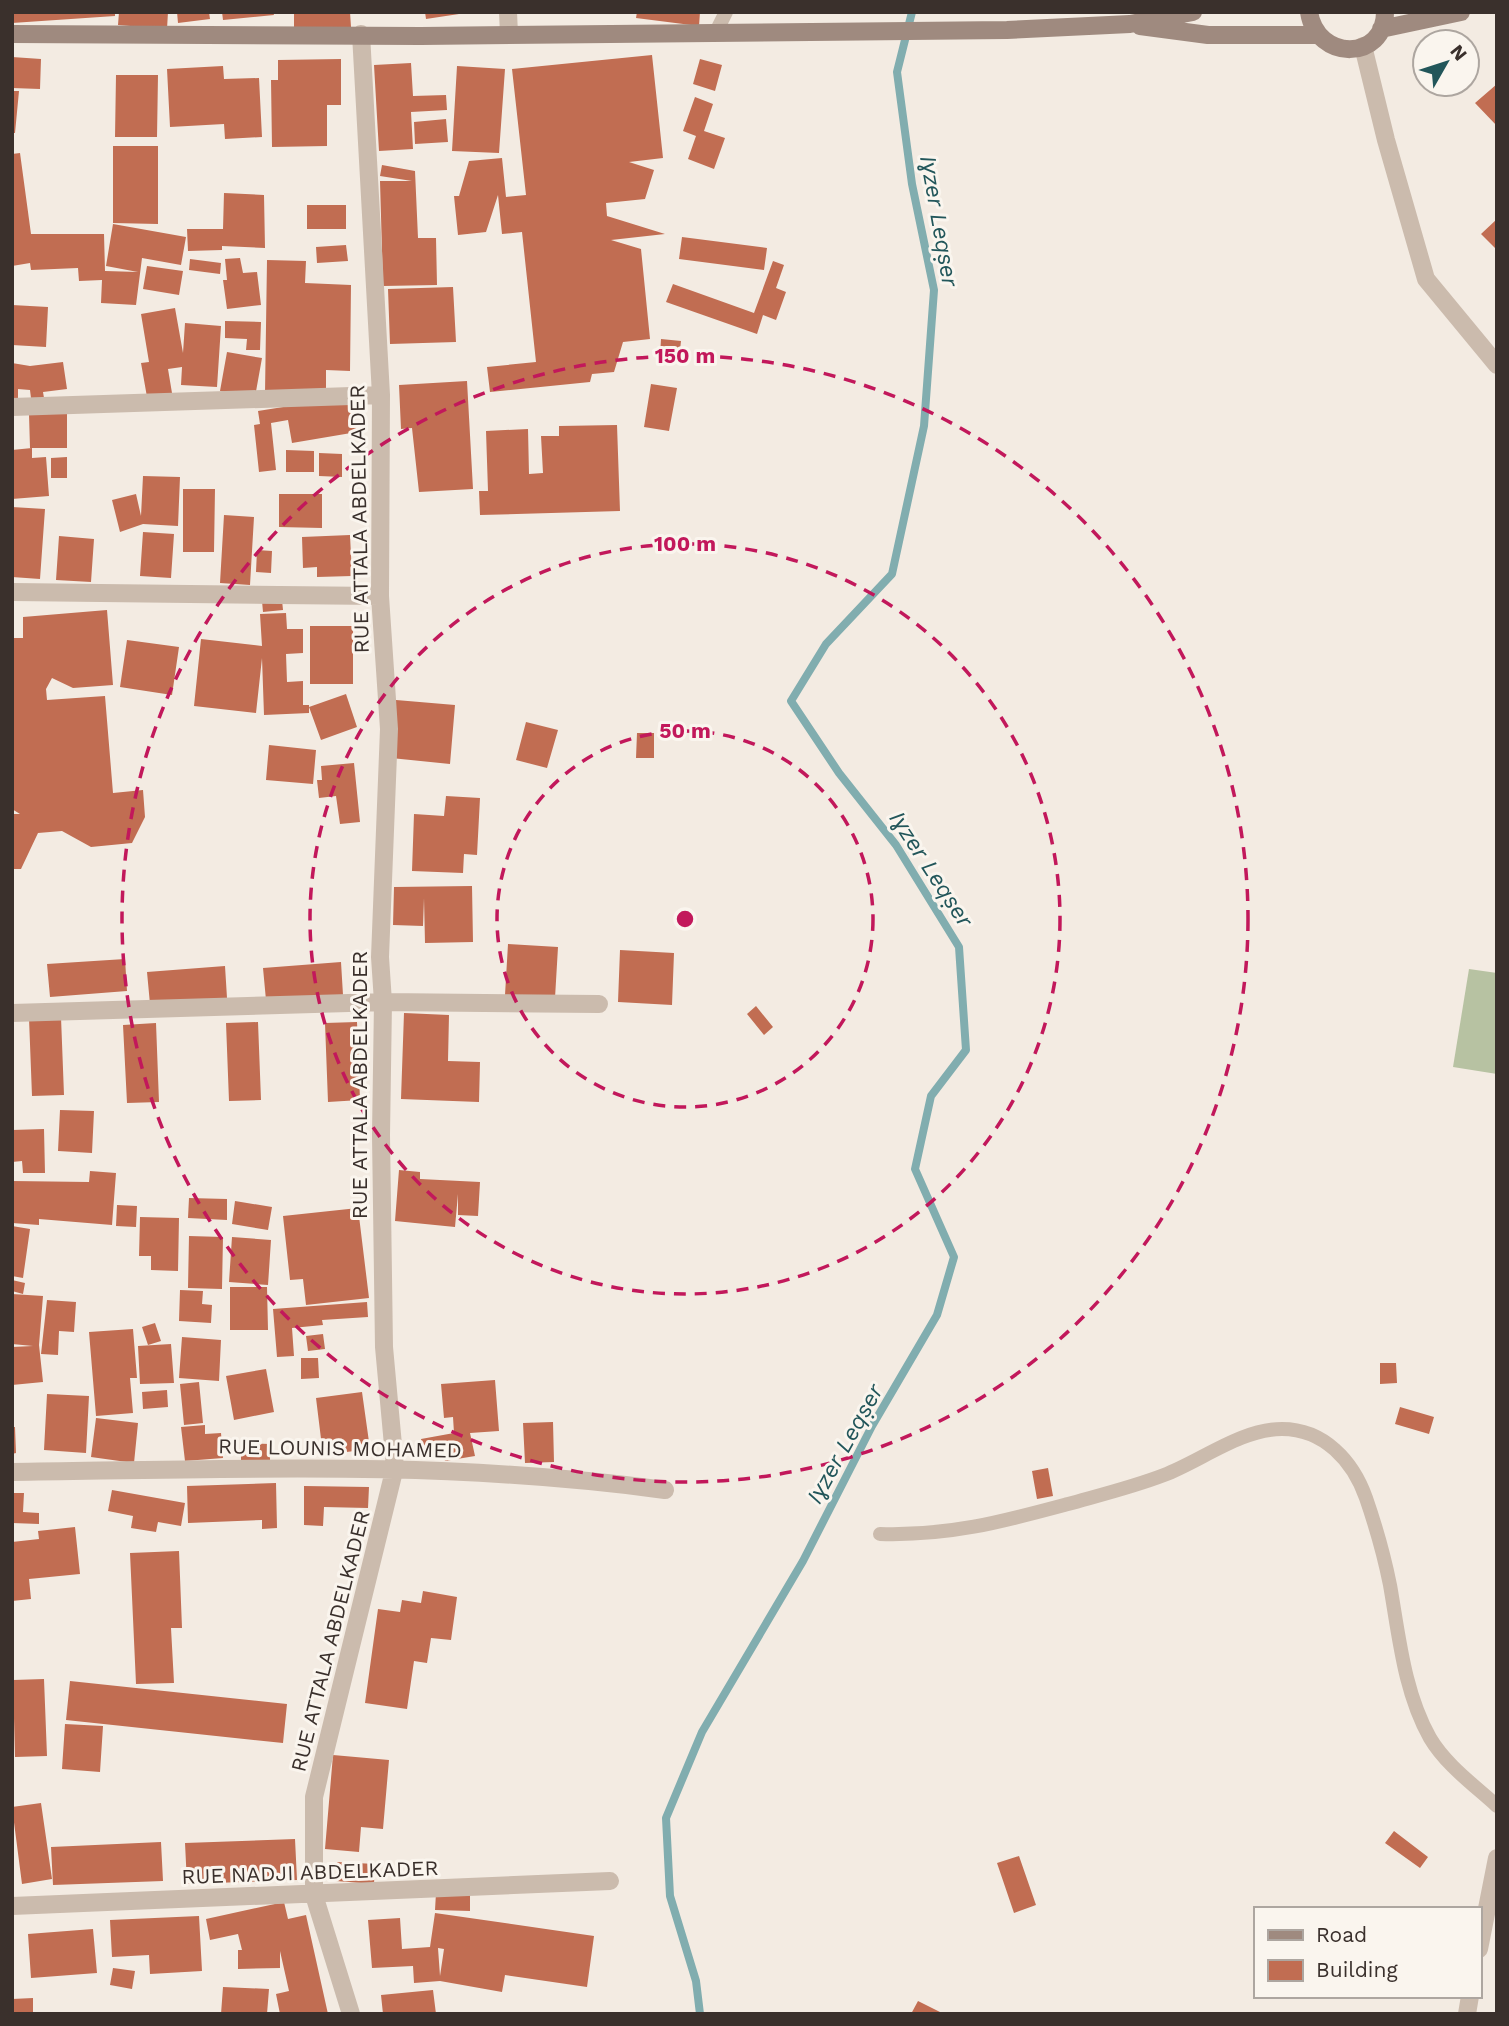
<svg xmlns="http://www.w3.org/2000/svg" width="1509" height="2026" font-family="'Work Sans',sans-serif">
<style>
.green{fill:#b7c2a2}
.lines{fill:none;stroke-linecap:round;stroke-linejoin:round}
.stream{stroke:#81adaf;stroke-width:8}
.building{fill:#c16d52;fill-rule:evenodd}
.service{stroke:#cbbbad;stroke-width:14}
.minor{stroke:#cbbbad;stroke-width:18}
.secondary{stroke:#9f8a7f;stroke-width:18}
.ring{fill:none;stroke:#c2185b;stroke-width:3.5;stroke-dasharray:12 9}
.labels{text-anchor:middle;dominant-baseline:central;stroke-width:6;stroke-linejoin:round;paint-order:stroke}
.street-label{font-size:21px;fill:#3a302c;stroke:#faf5ee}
.water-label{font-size:23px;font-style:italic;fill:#22565a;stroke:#faf5ee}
.centre{fill:#c2185b;stroke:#faf5ee;stroke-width:3.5}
.ring-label{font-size:21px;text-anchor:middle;font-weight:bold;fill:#c2185b;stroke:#faf5ee;stroke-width:6;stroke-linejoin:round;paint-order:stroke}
</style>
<rect width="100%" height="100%" fill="#f3ebe2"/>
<path class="green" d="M1469,969l28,4v101l-44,-7z"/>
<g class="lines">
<path class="stream" d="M700,2014l-4,-33 -26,-85 -4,-78 36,-86 101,-171 69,-135 65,-111 17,-58 -39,-88 16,-73 35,-46 -7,-103 -63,-102 -57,-72 -48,-72 35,-57 66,-70 32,-148 10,-136 -22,-106 -15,-112 15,-60"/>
</g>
<path class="building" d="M12,12h103v4l-103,7z
M119,12h49l-1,17 -49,-4z
M177,12h32l1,7 -32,4z
M222,12h51l1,3 -51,5z
M294,12h56l1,15 -57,1z
M425,12h34v2l-33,5z
M637,12h63l-1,14 -63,-8z
M652,55l11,103 -34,4 25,8 -9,29 -39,4 1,13 58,18 -54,6 30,9 9,90 -27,3 -9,30 -22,2 -2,8 -100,10 -3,-25 49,-5 -14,-130 -20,2 -4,-39 -12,37 -28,3 -4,-39h5l10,-35 33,-3 4,39 20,-2 -14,-126z
M12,57l29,2 -1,30 -28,-1z
M341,59v46h-14v41l-55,1 -1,-67h7v-20z
M700,59l22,6 -7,26 -22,-7z
M411,63l2,33 33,-1 1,15 -36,2 2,37 -34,2 -5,-86z
M223,66l1,13 35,-1 3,59 -37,2 -1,-15 -54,3 -3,-58z
M457,66l48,3 -6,84 -47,-2z
M116,75h42l-1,62h-42z
M1497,84v42l-22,-23z
M12,91h7l-4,42h-3z
M695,97l18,7 -9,27 21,7 -11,31 -26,-10 8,-23 -13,-5z
M446,119l2,23 -33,2 -1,-22z
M113,146h45v78l-45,-1z
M20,153l11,81h73l1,37 33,1 -32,-6 7,-42 73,13 -5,28 -39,-7 -6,47 -35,-2 1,-23 -23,1 -1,-13 -47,2 -1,-7 -18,3v-112z
M382,165l33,6 3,67h18l1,47 -54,1 -3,-105h32l-32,-5z
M224,193l40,2 1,53 -43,-2v4l-34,1 -1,-22h36z
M307,205h39v24h-39z
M1497,219v31l-16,-16z
M682,237l85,11 -3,22 -85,-11z
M346,245l2,16 -31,2 -1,-16z
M240,258l3,15 14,-1 4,33 -34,4 -4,-29h4l-2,-21z
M190,259l31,4 -1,11 -31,-4z
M267,260l39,1 -1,22 46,2 -1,86 -24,-1v24l-61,-1z
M773,261l11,4 -8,23 10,4 -10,28 -13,-5 -6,19 -91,-32 7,-18 81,29z
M147,266l36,5 -4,24 -36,-6z
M453,287l3,55 -66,2 -2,-55z
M12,305l36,2 -2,40 -34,-2z
M175,308l8,45 2,-30 36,3 -4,61 -36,-2 1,-18 -14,2 4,24 -25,4 -6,-34 8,-1 -8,-48z
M225,321l36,1 -1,28h-14l1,-11 -22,-1z
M661,339l20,2 -2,18 -19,-2z
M227,352l35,6 -7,39 -35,-6z
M63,362l4,27 -24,3 2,12 -13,2 -2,-16 -12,-1v15h-6v-41l18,3z
M467,381l6,108 -54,3 -7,-64 -11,1 -2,-44z
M651,384l26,4 -8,43 -25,-4z
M352,396l5,36 -65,11 -4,-23 -17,3 5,47 -17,2 -5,-47 6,-1 -2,-13z
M67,413v35h-37l-1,-34z
M617,425l3,86 -140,4 -1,-24h9l-2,-60 42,-2 1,45 14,-1 -2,-37h18v-10z
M32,448v10l14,-1 3,39 -37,3v-49z
M286,450l28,1v21h-28z
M319,453l23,1v23l-23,-1z
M67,457v21h-16v-20z
M143,476l37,1 -2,49 -35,-2 -23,8 -8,-32 24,-6 5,22z
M183,489h32l-1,63h-31z
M279,494h43v34l-43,-1z
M12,507l33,2 -5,70 -28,-2z
M224,515l30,2 -4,68 -30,-2z
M143,532l31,2 -3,44 -31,-2z
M350,535l2,41 -35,1v-10l-14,1 -1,-31z
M59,536l35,3 -3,43 -35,-2z
M257,550l15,1 -1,22 -15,-1z
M282,600l1,10 -20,2 -1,-11z
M107,610l6,75 -40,3 -21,-10 -6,11 1,11 58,-4 8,97 30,-3 2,27 -13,26 -41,4 -29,-16 -24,2 -17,36h-9v-55h8l-8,-5v-171h11v-21z
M286,613l1,16h16v24l-17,1 1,28 16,-1v24h6v8l-45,2 -2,-57 -6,55 -62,-7 7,-67 61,7 -2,-32z
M310,626h43v58h-43z
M127,640l52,7 -7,48 -52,-8z
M346,694l11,33 -36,13 -12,-33z
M396,700l59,5 -5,59 -59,-6z
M526,722l32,8 -11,38 -31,-8z
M637,733h17v25h-18z
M269,745l47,5 -3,34 -47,-4z
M354,763l6,59 -20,2 -4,-28 -17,2 -2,-18h5l-1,-14z
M446,796l34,2 -3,57 -13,-1 -1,19 -51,-2 2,-57 30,2z
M472,886l1,56 -48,1 -1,-45 -1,28 -30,-1 1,-38z
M508,944l50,3 -3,51 -50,-3z
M620,950l54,3 -2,52 -54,-3z
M125,959l2,32 -77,6 -3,-33z
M341,962l2,33 -77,5 -3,-32z
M225,966l2,32 -77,6 -3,-32z
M756,1006l17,21 -9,8 -17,-21z
M404,1013l45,2 -1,46 32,1 -1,40 -78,-3z
M61,1017l3,78 -32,1 -3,-78z
M258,1022l3,78 -32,1 -3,-78z
M357,1022l3,78 -32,2 -3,-79z
M156,1023l3,79 -32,1 -4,-78z
M60,1110l34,1 -2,42 -34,-2z
M44,1129l1,44h-22l-1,-12 -10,1v-32z
M399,1170l21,2v7l60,3 -2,34 -20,-1v-21l-3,33 -60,-6z
M90,1171l26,2 -4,52 -73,-6v6l-27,-2v-42l77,1z
M189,1198l38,1v21l-39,-2z
M235,1201l37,6 -4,23 -36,-6z
M117,1205l20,1 -1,21 -20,-1z
M358,1208l11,90 -63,7 -3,-26 -13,1 -7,-64z
M140,1217l39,1 -1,53 -27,-1v-14h-12z
M12,1226l18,3 -7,49 -11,-2z
M189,1236l34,1 -1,52 -34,-1z
M232,1237l39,3 -3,45 -39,-3z
M12,1280l13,3 -2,11 -11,-3z
M230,1287h37l1,43h-38z
M180,1290l23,1 -1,13 10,1 -1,18 -32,-2z
M12,1294l31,2 -4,49 4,37 -31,3v-38l21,-1 -21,-2z
M47,1300l29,2 -2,30 -15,-1 -1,24 -17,-1z
M367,1302l1,15 -46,3 1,5 -31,3 2,28 -17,1 -4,-48z
M155,1323l6,18 -13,4 -6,-18z
M133,1329l4,49h-7l3,35 -37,3 -7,-84z
M323,1334l2,15 -17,2 -2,-15z
M182,1337l39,3 -2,41 -40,-3z
M171,1344l3,39 -34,1 -2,-38z
M301,1358h17l1,20 -18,1z
M1380,1363h16l1,20 -17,1z
M266,1369l8,43 -40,8 -8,-44z
M495,1380l4,51 -29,2 5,23 -30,5 -2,-7 -19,3 -3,-18 33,-6 -1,-16 -9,1 -3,-34z
M199,1382l4,41 -19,2 -4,-41z
M167,1390l1,17 -25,2 -1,-17z
M362,1392l8,57 -47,6 -7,-57z
M47,1394l42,2 -3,57 -42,-3z
M1400,1407l34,10 -5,17 -34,-10z
M96,1418l42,5 -4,40 -43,-6z
M553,1422l1,40 -29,1 -2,-40z
M205,1425v9l16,-1 2,25 -38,3 -4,-34z
M12,1427h3l1,26 -4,1z
M241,1443l29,1v19l-29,-1z
M1048,1468l5,28 -16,3 -5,-28z
M276,1483l1,45 -15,1v-9l-74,3 -1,-37z
M304,1486l65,1 -1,21 -44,-1 -1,19 -19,-1z
M112,1490l73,13 -4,23 -23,-4 -2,10 -25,-4 2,-12 -25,-5z
M12,1493h12l-1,19 16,1v11l-27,-1z
M75,1527l5,47 -51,5 2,20 -19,2v-59l27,-3 -1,-8z
M179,1551l3,77h-11l3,55 -38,1 -6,-131z
M423,1591l34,6 -6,43 -20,-2 -4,25 -13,-2 -7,48 -42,-6 13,-94 22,3 2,-12 19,3z
M44,1679l3,77 -32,1 -2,-77z
M70,1681l217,23 -4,39 -217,-23z
M65,1724l38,2 -3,46 -38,-3z
M333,1755l56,5 -6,69 -22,-2 -2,25 -34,-3z
M41,1803l11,76 -30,5 -10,-77z
M1394,1831l34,26 -8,11 -35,-25z
M295,1839l2,41 -110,4 -2,-41z
M161,1842l2,39 -110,4 -2,-38z
M1019,1856l17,49 -22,8 -17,-50z
M337,1862l38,2 -1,20 -38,-3z
M436,1893l34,2v16l-35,-1z
M284,1902l4,17 18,-4 22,99h-48l-4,-20 13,-3 -9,-40v17l-42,1v-19h4l-4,-16 -28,6 -4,-21z
M435,1913l159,23 -7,51 -82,-12 -3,17 -62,-11 -26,2 -1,-17 -41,2 -4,-48 32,-2 2,31 28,-2zM438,1948l6,1 -4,27z
M199,1916l3,55 -52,3 -1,-19 -37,2 -2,-37z
M93,1929l4,44 -66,5 -3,-44z
M113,1968l22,3 -3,18 -22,-4z
M223,1987l46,2 -2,25h-46z
M433,1990l3,24h-53l-2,-19z
M33,1998v16h-21v-15z
M918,2001l26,13h-33z"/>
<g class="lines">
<path class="service" d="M716,32l10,-20
M880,1534c70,2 121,-12 188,-30 32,-9 65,-17 96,-29 37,-14 77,-46 118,-46 42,0 71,32 84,69 10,29 18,57 24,87 9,51 14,107 40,153 16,27 44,47 67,68"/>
<path class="minor" d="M508,12l1,22
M1363,46l23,94 40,139 71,86
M12,407l369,-12
M12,592l368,4
M12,1013l371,-11 216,2
M12,1472c220,-3 435,-12 653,18
M12,1906l598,-25
M1479,1949l18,-91
M351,2014l-37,-119v-98l81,-330 -11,-120 -3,-212 2,-133 -3,-45 9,-228 -9,-133 1,-201 -20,-361
M1467,2014l3,-18"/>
<path class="secondary" d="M1309,12c8,50 76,49 76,0
M1140,26l68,9h109
M1381,29l80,-17
M12,34l409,2 586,-6 123,-6 63,-12"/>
</g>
<g class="ring">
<circle cx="685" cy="919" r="188"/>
<circle cx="685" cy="919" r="375"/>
<circle cx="685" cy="919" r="563"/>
</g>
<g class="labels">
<g class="street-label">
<text transform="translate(359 519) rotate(-91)">RUE ATTALA ABDELKADER</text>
<text transform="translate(359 1085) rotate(-90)">RUE ATTALA ABDELKADER</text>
<text transform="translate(340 1448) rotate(1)">RUE LOUNIS MOHAMED</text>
<text transform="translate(330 1641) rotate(-76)">RUE ATTALA ABDELKADER</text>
<text transform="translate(310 1872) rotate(-2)">RUE NADJI ABDELKADER</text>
</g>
<g class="water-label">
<text transform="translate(939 221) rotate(80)">Iɣzer Leqṣer</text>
<text transform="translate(931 869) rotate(57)">Iɣzer Leqṣer</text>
<text transform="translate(845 1444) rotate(-61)">Iɣzer Leqṣer</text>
</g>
</g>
<circle cx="685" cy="919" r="10" class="centre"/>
<g class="ring-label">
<text x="685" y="363">150 m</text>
<text x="685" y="551">100 m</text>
<text x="685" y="738">50 m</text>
</g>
<rect width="1509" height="2026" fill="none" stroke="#3a302c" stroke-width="28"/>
<rect x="1254" y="1907" width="228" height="91" fill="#faf5ee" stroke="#ada6a0" stroke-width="2"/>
<rect x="1268" y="1930" width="35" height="10" fill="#9f8a7f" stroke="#ada6a0" stroke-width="2"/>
<text x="1316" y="1942" font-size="21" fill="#3a302c">Road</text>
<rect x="1268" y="1960" width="35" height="21" fill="#c16d52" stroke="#ada6a0" stroke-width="2"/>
<text x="1316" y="1977" font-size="21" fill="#3a302c">Building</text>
<g transform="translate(1446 63) rotate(51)"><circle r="33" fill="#faf5ee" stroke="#ada6a0" stroke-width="2"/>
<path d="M0-5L12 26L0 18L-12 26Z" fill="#22565a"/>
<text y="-10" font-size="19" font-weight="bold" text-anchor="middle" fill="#3a302c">N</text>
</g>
</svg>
